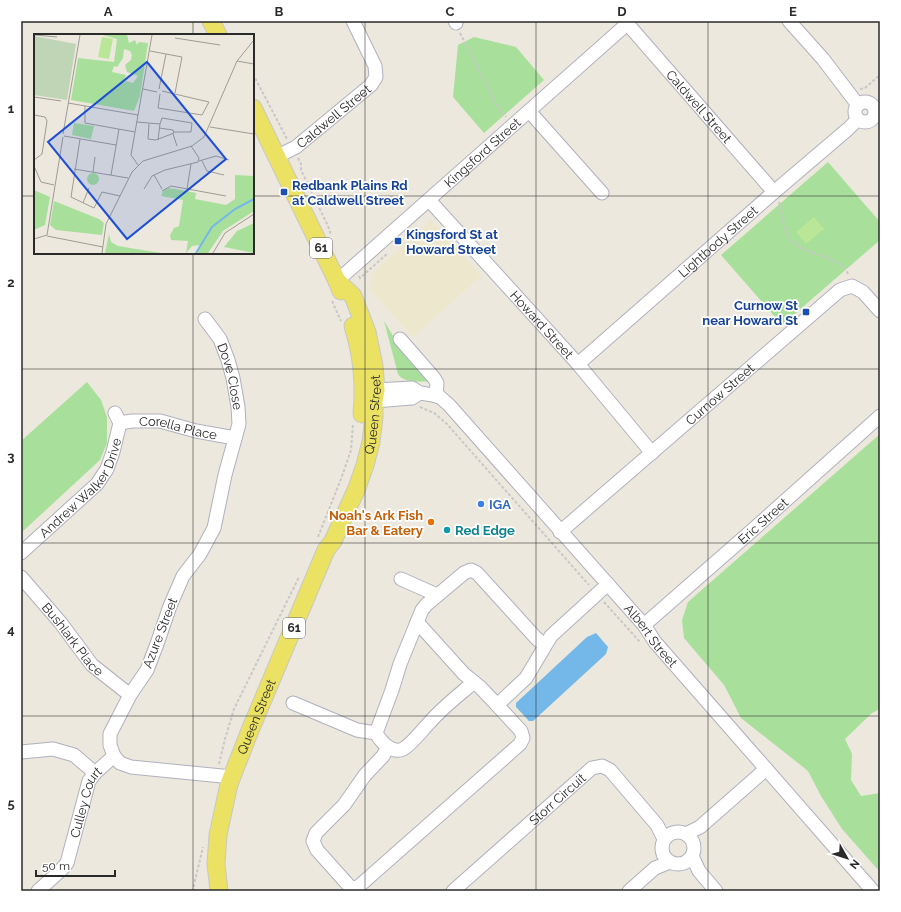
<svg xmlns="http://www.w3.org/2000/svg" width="901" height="912" font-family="Raleway,sans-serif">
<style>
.education{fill:#ede8cd}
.green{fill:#a8e09b}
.pitch{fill:#b9e797}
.water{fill:#74b8ea}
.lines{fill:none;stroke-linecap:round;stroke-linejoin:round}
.minor-casing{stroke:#b0b1be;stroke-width:15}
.major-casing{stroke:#c8c8c8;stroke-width:19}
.path{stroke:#c8c8c8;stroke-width:2;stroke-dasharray:3 2;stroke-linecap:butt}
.minor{stroke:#fff;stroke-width:13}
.major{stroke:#ebe162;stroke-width:17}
.grid{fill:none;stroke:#2a2a2a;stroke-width:1;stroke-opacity:0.55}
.transit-dot{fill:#1a4fb4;stroke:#fff;stroke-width:1.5}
.shop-dot{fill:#3f7fe0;stroke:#fff;stroke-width:1.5}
.food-dot{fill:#e8710a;stroke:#fff;stroke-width:1.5}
.culture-dot{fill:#0f9aa8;stroke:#fff;stroke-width:1.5}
.labels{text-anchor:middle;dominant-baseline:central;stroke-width:3.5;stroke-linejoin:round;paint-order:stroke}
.shield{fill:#fff;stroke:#6a6a6a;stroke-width:1}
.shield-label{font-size:12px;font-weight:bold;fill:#2a2a2a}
.street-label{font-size:13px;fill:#2a2a2a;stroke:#fff}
.transit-label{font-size:13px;font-weight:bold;fill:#164399;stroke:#fff;text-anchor:start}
.shop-label{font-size:13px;font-weight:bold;fill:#366cbe;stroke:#fff;text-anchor:start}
.food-label{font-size:13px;font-weight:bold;fill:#c56008;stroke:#fff;text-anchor:end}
.culture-label{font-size:13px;font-weight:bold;fill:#0d838f;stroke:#fff;text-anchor:start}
.inset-river{fill:none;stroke:#74b8ea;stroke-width:2}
.inset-road{fill:none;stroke:#9e9c95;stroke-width:1}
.view{fill:#1d4ed8;fill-opacity:0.15;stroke:#1d4ed8;stroke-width:2}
.inset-edge{fill:none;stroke:#2a2a2a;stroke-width:2}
.neatline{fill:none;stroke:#2a2a2a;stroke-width:1.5}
.grid-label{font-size:13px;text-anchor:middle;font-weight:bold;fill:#2a2a2a}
</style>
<rect width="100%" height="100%" fill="#ece8dd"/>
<path class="education" d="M431,220l50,56 -68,61 -43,-48 2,-16z"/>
<path class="green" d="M474,37l42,10 28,33 -60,53 -31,-36 5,-52z
M828,162l52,60v18l-98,85 -61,-70z
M384,321l14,23 32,38c-11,-1 -25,2 -32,-8z
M87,382l14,18 6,17v26l-7,17 -79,73v-92z
M880,434v275l-8,4 -27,26 7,15 -1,26 10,16 19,-3v79l-38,-43 -21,-33 -13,-25 -67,-53 -17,-33 -40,-47 -2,-18 6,-18z"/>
<path class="pitch" d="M814,217l10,12 -18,15 -10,-12z"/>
<path class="water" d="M596,633l12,14 -2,7 -73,67h-4l-13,-14v-4l71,-66z"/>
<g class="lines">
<g class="minor-casing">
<g id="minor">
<path d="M455,21l1,2"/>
<path id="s1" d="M625,21l149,171"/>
<path d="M789,21l34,38 35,46"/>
<circle cx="865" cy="112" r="10"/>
<path d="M529,111l73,82"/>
<path id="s2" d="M276,157l20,-10 75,-62 5,-8 -1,-11 -22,-45"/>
<path id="s3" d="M429,200l149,164 74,89"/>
<path id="s4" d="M337,281l290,-257"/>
<path id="s5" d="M205,319l15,20 8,21 5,18 5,29 1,17 -14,51 -11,53 -14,26 -17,22 -13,30 -13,38 -10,26 -17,25 -20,39v11l4,11 6,7 11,4 101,10"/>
<path d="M400,339l34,39 3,5 -1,13"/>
<path id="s6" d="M578,364l196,-172 74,-63 10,-10"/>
<path id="s7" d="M368,393l8,-3 36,-2 8,5 13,2 7,2 9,8 195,220 11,17 218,249"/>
<path d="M367,397l7,4 38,-3 8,-5"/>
<path id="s8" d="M120,423l12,-2h28l36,10 39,7"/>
<path id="s9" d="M560,532l280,-242 12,-4 11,6 17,19"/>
<path id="s10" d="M21,553l76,-69 10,-15 6,-17 7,-29 -5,-10"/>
<path id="s11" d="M21,577l39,45 32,43 38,30"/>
<path d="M401,579l36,16"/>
<path d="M417,622l47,52 16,13 17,18"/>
<path id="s12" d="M644,625l104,-91 132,-118"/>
<path d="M474,682c-15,13 -31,25 -44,40 -7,7 -18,22 -27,27 -11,5 -22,-7 -27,-16l16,-43 8,-26 22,-54 4,-5 38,-32 7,-3 6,3 59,65 8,7"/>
<path d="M293,703l64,27 19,3"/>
<path d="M388,747l-5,9 -18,19 -21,30 -28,28 -3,8 4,9 34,38 7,-1 162,-143 3,-6 -2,-7 -24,-26 29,-27 25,-42 57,-52"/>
<path d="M21,752l32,-3 21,6 21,18"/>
<circle cx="678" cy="848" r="16"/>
<path d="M686,834l14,-7 66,-58"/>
<path d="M692,856l7,15 17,20"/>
<path id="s13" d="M38,891l23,-21 6,-7 22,-82 6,-8 19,-17"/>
<path id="s14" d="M453,891l139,-123 10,-2 8,4 47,55 7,14"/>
<path d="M629,891l26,-23 15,-6"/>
</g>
</g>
<g class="major-casing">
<g id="major">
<path d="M211,21l7,14"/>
<path d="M253,108l84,173 4,10"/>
<path d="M353,326c9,29 12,58 9,88"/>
<path id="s15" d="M219,891l-3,-27 2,-29 11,-51 22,-56 75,-178 7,-9 24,-53 8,-23 6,-23 3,-25v-16l2,-11 -2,-24 -7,-34 -14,-36 -16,-15"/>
</g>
</g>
<path class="path" d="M460,33l36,71 10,13
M253,74l34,65
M860,89l5,-1 15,-13
M298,158l3,6v6l27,56 3,9
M779,202c3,14 4,31 15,41 14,13 48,13 55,33
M359,276l1,2 28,-25
M332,301l9,20
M420,407l14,6 12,10 143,162
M318,537l23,-58 10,-29 2,-26
M604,602l36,40
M219,764l6,-25 9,-30 65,-132
M195,891l-2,-2 10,-42"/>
<use href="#minor" class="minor"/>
<use href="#major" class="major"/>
</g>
<path class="grid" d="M193,21v14M365,21v870M536,21v870M708,21v870M21,196h14M253,196h627M193,253v638M21,369h859M21,543h859M21,716h859"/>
<g class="transit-dot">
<rect x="280" y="188" width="8" height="8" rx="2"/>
<rect x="394" y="237" width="8" height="8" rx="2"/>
<rect x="802" y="308" width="8" height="8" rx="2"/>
</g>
<circle class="shop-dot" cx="481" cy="504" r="4"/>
<circle class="food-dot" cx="431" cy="522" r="4"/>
<circle class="culture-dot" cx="447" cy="530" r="4"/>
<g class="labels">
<g class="shield">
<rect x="310" y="238" width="22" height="20" rx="3"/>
<rect x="283" y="618" width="22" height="20" rx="3"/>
</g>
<g class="shield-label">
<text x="321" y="248">61</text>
<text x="294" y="628">61</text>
</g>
<g class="street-label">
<text stroke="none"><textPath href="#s1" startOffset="113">Caldwell Street</textPath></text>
<text stroke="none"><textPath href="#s2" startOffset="71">Caldwell Street</textPath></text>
<text stroke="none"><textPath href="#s4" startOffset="194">Kingsford Street</textPath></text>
<text stroke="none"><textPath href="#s6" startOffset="186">Lightbody Street</textPath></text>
<text stroke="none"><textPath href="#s3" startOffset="168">Howard Street</textPath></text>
<text stroke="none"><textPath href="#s5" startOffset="64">Dove Close</textPath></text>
<text stroke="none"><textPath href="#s9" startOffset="211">Curnow Street</textPath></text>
<text stroke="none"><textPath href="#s15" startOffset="507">Queen Street</textPath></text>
<text stroke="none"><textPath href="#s8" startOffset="59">Corella Place</textPath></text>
<text stroke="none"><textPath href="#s10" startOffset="90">Andrew Walker Drive</textPath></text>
<text stroke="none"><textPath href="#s12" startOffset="158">Eric Street</textPath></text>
<text transform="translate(160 633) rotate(-69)">Azure Street</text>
<text stroke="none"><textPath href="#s7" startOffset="393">Albert Street</textPath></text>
<text stroke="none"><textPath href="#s11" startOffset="81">Bushlark Place</textPath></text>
<text stroke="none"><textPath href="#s15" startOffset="181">Queen Street</textPath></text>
<text stroke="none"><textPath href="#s14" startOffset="139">Storr Circuit</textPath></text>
<text stroke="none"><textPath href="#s13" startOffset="104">Culley Court</textPath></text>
</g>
<g class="transit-label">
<text x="292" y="185">Redbank Plains Rd<tspan x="292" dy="15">at Caldwell Street</tspan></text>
<text x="406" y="234">Kingsford St at<tspan x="406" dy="15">Howard Street</tspan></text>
<text x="798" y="305" text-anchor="end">Curnow St<tspan x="798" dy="15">near Howard St</tspan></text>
</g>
<g class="shop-label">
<text x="489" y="504">IGA</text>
</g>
<g class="food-label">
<text x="423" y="515">Noah's Ark Fish<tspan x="423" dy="15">Bar &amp; Eatery</tspan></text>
</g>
<g class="culture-label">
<text x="455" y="530">Red Edge</text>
</g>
</g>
<g transform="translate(34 34)">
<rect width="220" height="220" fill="#ece8dd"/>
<path d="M69,1h24l2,8 6,-3 2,5 2,-3 9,1 -8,53 -6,15 -63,-11 7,-42 36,4 3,-23zM90,15l6,2 2,4 -1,5 -6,5 2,7 11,4 -5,7 -7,-2 -3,2 3,-8 -14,-3 2,-6 3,1 6,-9zM40,89l20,3 -3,13 -19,-4zM53 145a6 6 0 1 1 12 0a6 6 0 1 1-12 0ZM201,141l19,1v35l-31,20 -15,22h-10l1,-8 -7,1 -6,7 2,-12 -17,-1 -1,-5 4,-7 5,-2 4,-26 -22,-4 2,-5 5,-3 19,3 9,2 -1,6 31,6 9,-6zM0,156l16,7 -5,28 -11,5zM20,167l45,18 5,4 -2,12 -46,-5 -6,-5zM220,189v30l-30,-6 13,-16zM75,200l2,8 7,4 43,7h-56z" fill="#a8e09b" fill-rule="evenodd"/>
<path d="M0,2l42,8 -9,56 -33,-5z" fill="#bfd5b5"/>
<path d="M68,3l11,2 -4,20 -11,-2z" fill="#b9e797"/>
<path class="inset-river" d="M162,219l16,-26 23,-18 19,-10"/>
<path class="inset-road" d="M1,1l22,2M141,4l45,7M116,17l32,6 -7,36M203,27l17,3M109,55l14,3M125,55l7,-35M126,60l-2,14 44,7 7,-13 -47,-11M0,63l27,4M34,69l70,12M51,72v17l50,9M0,81l11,2 2,4 -5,33 -8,6M103,88l23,2 2,-6 30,5 -1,9h-17M115,90l-1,15 8,1 18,-7 -1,-3 -14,-2M176,93l44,7M29,100l17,-99M139,100l4,12M30,102l52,9M46,105l-9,58 23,11 8,-16 18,4M124,106l2,-16M165,127l17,-5 13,4M168,127l5,10 17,4M104,131l-7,-10 21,-120M0,132l7,16 13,3M40,135l54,9M59,138l2,-15M77,141l8,-46M120,141l8,14M110,155l8,-13 13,-6 33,-8 1,-4 -8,-12M153,155l4,-25M128,157l9,-5 55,10M49,169l6,-15M13,201l16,-98M13,202l56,11M0,205l13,-4M68,219l4,-29 26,-52 11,-11 49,-15 12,-9 33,-76 17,-21M179,219l12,-20 29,-19"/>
<path class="view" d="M113,28l79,97 -99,80 -79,-97z"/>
<rect width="220" height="220" class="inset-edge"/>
</g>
<rect width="901" height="912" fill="none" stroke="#ffffff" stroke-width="44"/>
<g transform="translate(847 858) rotate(129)" stroke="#ffffff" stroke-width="3" paint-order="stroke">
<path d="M0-3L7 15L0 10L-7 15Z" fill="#2a2a2a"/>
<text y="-6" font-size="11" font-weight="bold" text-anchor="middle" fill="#2a2a2a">N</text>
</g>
<path d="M36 870v6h79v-6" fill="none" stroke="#2a2a2a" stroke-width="2"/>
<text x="42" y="870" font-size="12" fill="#2a2a2a" stroke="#ffffff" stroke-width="3" paint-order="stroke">50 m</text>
<rect x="22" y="22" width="857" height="868" class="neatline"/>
<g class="grid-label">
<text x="108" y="16">A</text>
<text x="279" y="16">B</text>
<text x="450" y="16">C</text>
<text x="622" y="16">D</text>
<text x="793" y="16">E</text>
<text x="11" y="113">1</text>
<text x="11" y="287">2</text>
<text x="11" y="461">3</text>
<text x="11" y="634">4</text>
<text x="11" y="808">5</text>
</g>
</svg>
